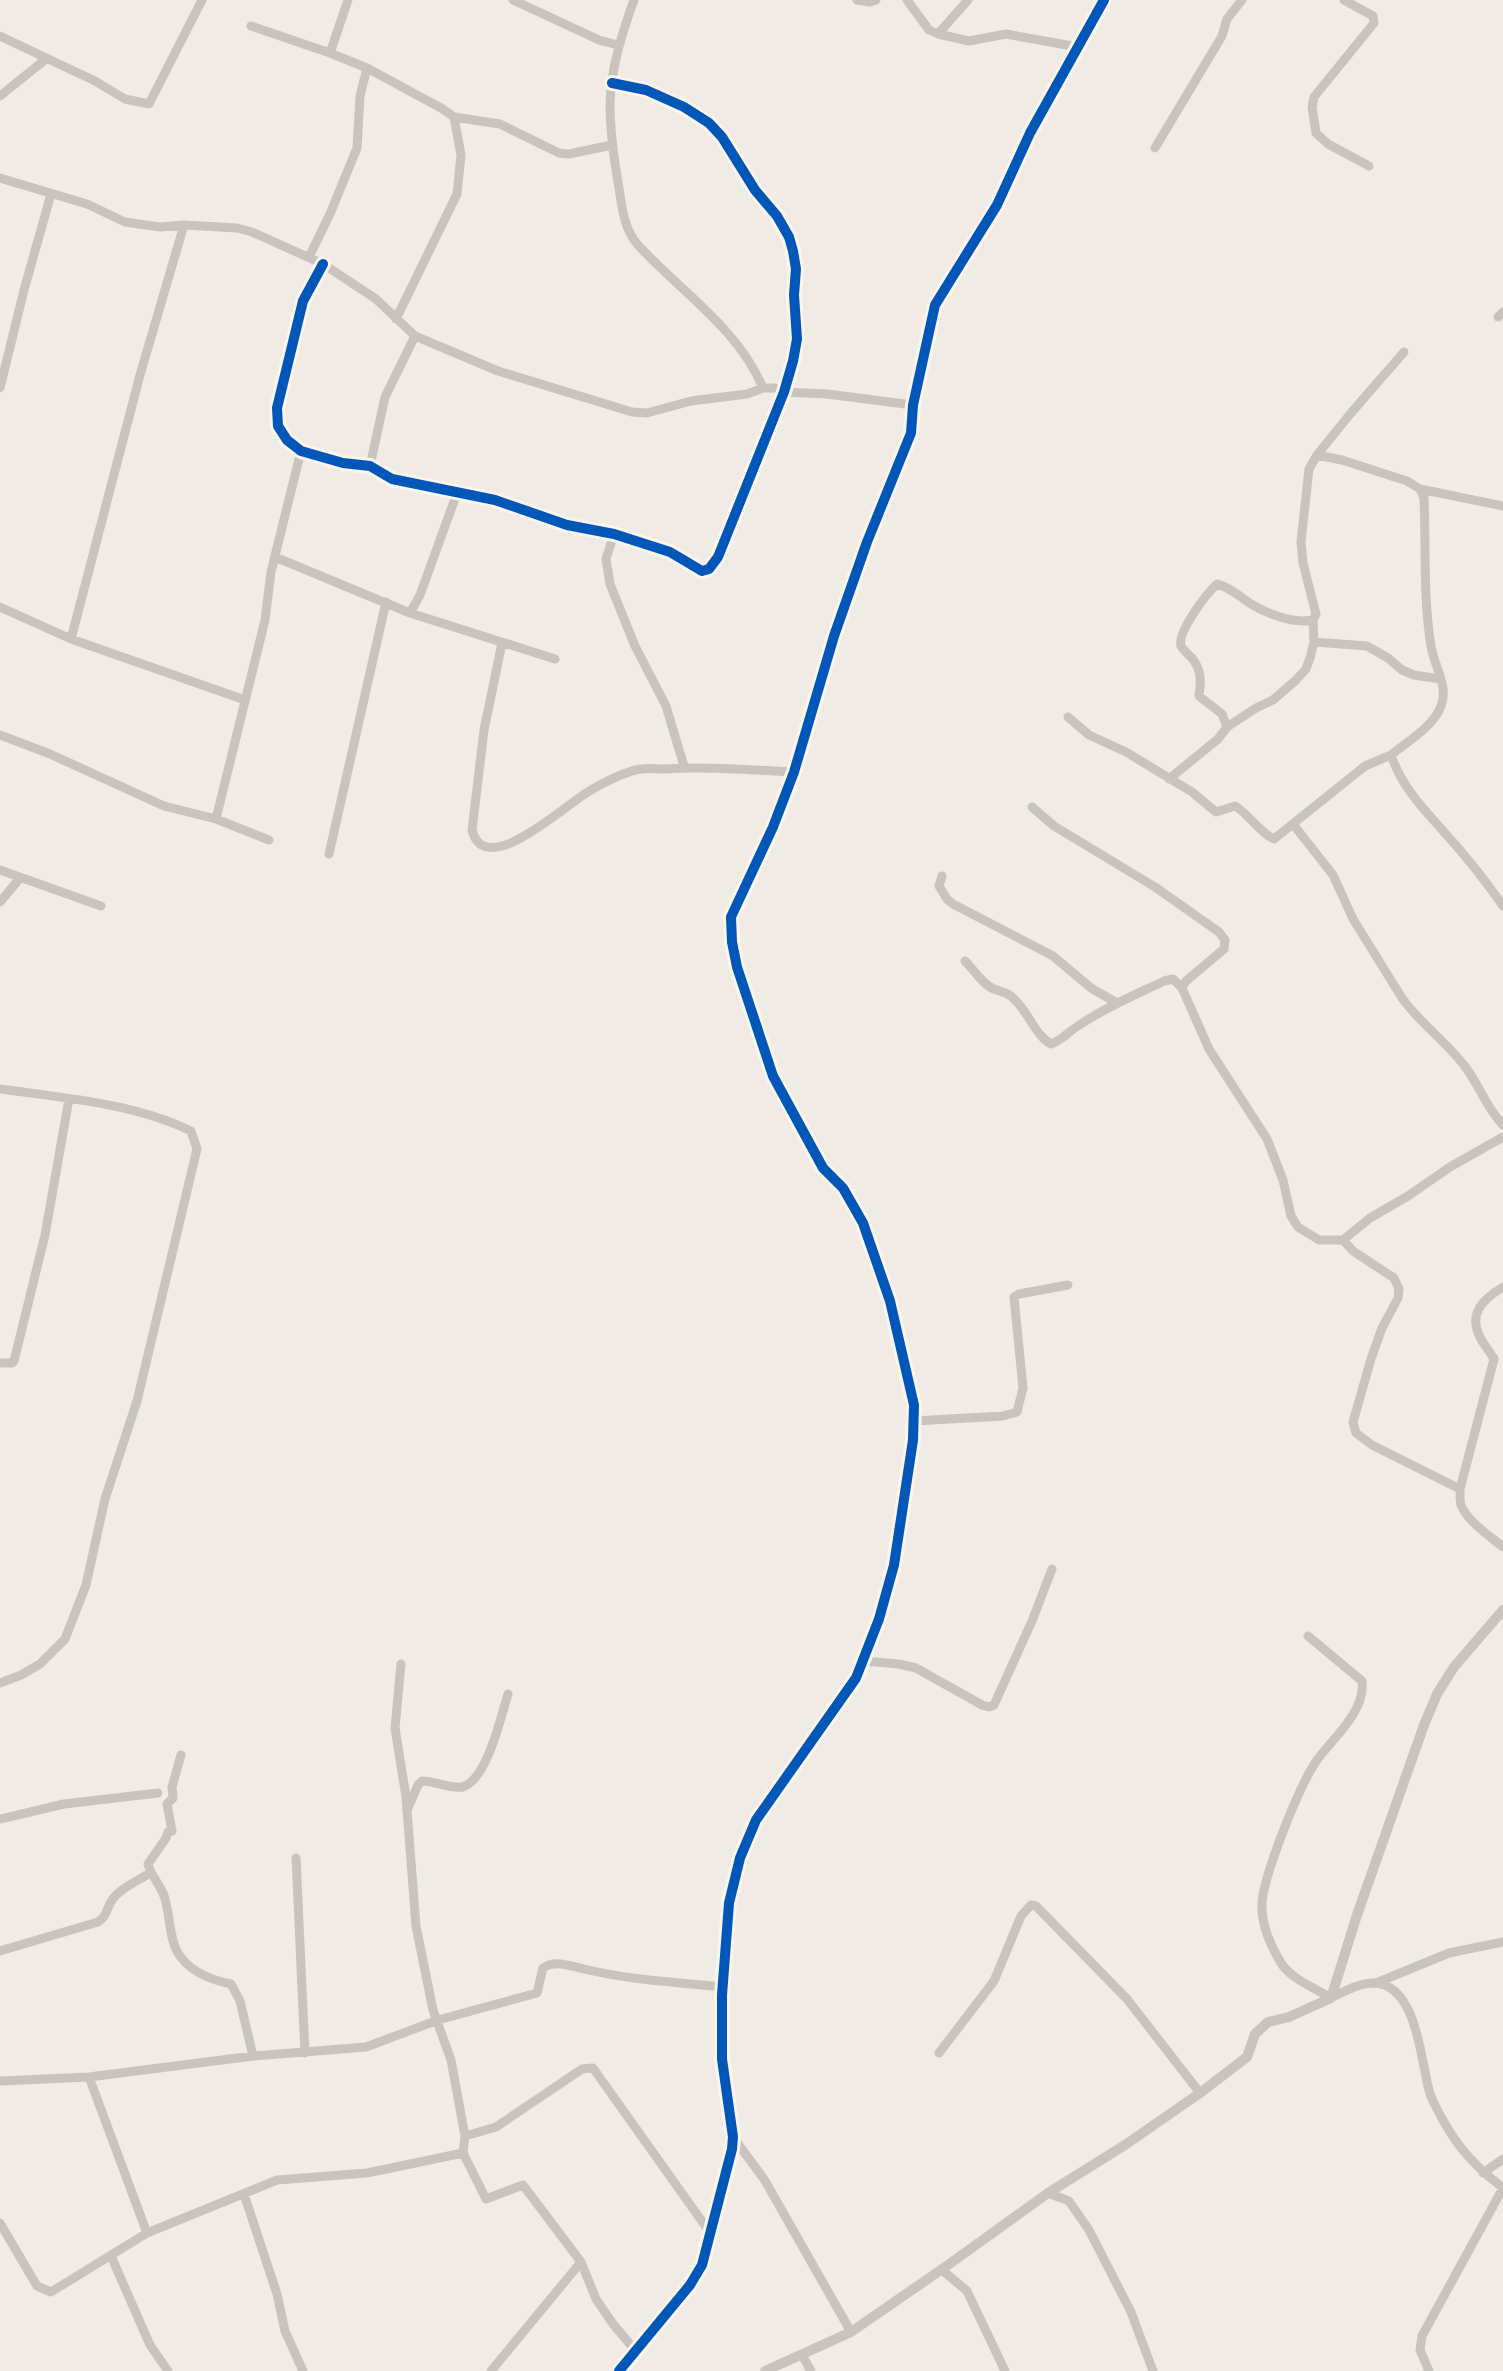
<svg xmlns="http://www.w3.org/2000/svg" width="1503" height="2371" font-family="Ubuntu,sans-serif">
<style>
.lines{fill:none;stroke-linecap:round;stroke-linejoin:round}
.minor{stroke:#c9c3be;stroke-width:9}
.tertiary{stroke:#c9c3be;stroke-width:10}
.cycleway-casing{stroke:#fbf5ee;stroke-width:16}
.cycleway{stroke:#0057b8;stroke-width:10}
</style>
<rect width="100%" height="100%" fill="#f0ebe5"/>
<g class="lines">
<path class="minor" d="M513,0l86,40 19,5
M634,0c-12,33 -23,68 -24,104 0,28 4,56 9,84 3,20 5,41 19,57 42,46 100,83 125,143
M857,0l13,2 6,-2
M907,0l22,30 9,4 31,7 37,-7 72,13
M1344,0l29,16 1,7 -60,74 -2,10 4,26 12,11 41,22
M251,26l79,27 37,15 74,40 13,9 46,7 59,29 10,1 43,-9
M938,34l30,-34
M0,36l95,45 30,18 24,5 53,-104
M330,53l18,-53
M0,96l46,-37
M1155,148l67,-112 5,-17 15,-19
M0,178l87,26 38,18 35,5 24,-2 53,3 15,4 71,32 53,35 39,37 83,35 134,41 15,1 44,-12 56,-7 16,-6h12l9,4 43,2 86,11
M309,257l21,-43 27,-66 3,-52 7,-28
M323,264l-20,37 -26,107 1,18 9,14 14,11 42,12 27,3 22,13 103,21 72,25 47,9 56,18 32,19 7,-2 9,-12 66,-165 9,-31 4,-22 -3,-44 2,-26 -3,-18 -4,-14 -12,-21 -22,-26 -33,-53 -13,-14 -25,-16 -38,-17 -34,-7
M1498,317l5,-5
M396,319l61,-125 4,-39 -7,-38
M0,388l24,-98 27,-96
M1317,455l25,5 65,21 13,8 4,9c2,49 -1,99 7,148 3,20 18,41 10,60 -7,20 -34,36 -50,49
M370,466l15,-69 30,-61
M1420,489l83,17
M614,534l-8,25 4,25 25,62 31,60 18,60
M275,557l135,56 145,46
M0,607l71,32 174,61
M410,613l10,-18 37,-102
M71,639l69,-264 44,-150
M1314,642l53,4 21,12 14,12 12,5 26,4
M502,643l-18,87 -12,100c13,52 95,-27 119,-40 14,-8 33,-18 49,-21 8,-1 16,0 23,0 44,-3 88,1 131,3
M1068,717l21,18 37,17 66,40 24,20 19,-6c15,9 24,26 39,33l91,-73 26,-11c11,32 31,52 53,77 21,23 41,48 59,74
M1227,727l-5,-13 -23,-18c2,-15 3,-25 -7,-38 -4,-4 -9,-8 -11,-12 -4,-14 26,-53 36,-62 13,3 23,13 34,20 17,10 42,20 62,16
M0,735l50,19 114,52 52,13 53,21
M1169,779l49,-40 9,-12 29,-19 17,-8 22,-19 11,-12 4,-11 4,-16 -1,-22 3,-6 -13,-51 -2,-21 8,-73 8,-14 34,-42 53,-61
M1032,807l22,19 101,61 64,45 6,8 -1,9 -38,32 -4,7
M216,819l49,-199 6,-48 30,-121
M1293,824l40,51 20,44 49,79c17,24 42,42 61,66 16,19 22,43 40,61
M329,854l57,-252
M0,870l101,36
M942,876l-3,10 8,13 6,5 100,52 38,32 26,15
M0,902l20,-24
M965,961c8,8 18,24 29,28 10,4 14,3 21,11 14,13 19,34 36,44 11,-4 17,-12 27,-18 26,-18 57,-31 86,-45l9,-2 9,9 27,61 58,90 16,41 8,36 7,11 21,13h24l10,11 41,27 5,11 -1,9 -16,30 -11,31 -18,63 3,11 16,12 88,44
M0,1089c64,9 133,14 191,42l6,18 -60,252 -32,98 -19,86 -21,54 -25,25 -19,11 -21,8
M1343,1240l27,-22 38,-22 42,-29 53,-30
M1503,1287c-20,12 -36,27 -22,52 4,7 9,13 13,20l-34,130c0,2 0,14 1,16 6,16 30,32 42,42
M0,1363h12l2,-2 31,-126 24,-136
M914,1421l89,-5 14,-4 6,-24 -9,-91 5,-3 49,-9
M1308,1636l54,45c4,30 -29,57 -45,79 -17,24 -54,116 -55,144 -1,20 9,43 19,59 10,16 34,25 50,35 14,-7 28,-15 43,-15 35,1 44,53 49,79 3,12 4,26 9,37 19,40 36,62 71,89l-81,148 -2,14 9,21
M863,1661l36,3 17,4 66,37 7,2 5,-2 38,-84 20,-52
M401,1664l-6,64 11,69 10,129 17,84 18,50 14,76 -2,17 23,46 37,-14 58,77 15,37 17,25 22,26
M181,1755l-9,32 1,11 -6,6 5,27 -4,1 -2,6 -18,26c3,13 14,22 17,35 5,16 4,39 13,54 11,18 33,27 53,31l9,17 13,55
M408,1808l10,-23 4,-4c13,0 28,8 40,6 25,-6 39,-71 46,-93
M0,1819l64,-15 94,-11
M296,1858l9,195
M0,1951l98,-29c10,-7 8,-13 14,-22 8,-12 26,-19 38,-27
M1376,1983l73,-30 54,-11
M939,2053l55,-72 27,-65 10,-11 5,1 91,93 73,94
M89,2077l58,156
M0,2081l89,-4 164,-21 113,-9 72,-27 99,-27 6,-25c11,-8 24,-3 37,0 47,12 95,14 142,19
M465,2136l31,-9 86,-58 11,-1 118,166
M733,2137l31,42 87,153
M1483,2173l20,-14
M1048,2193l21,8 20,29 42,82 22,59
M244,2194l33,100 8,37 18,40
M0,2223l37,63 14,6 96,-59 130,-53 90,-7 96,-20
M111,2256l39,89 18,26
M942,2270l25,21 38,80
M802,2355l9,16
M491,2371l90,-109
M619,2371l71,-86 12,-20 30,-116 1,-12 -11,-78v-64l7,-92 11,-45 16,-38 100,-142 23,-59 15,-54 19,-125 1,-35 -24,-104 -27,-78 -20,-35 -20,-20 -50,-92 -36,-109 -5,-25 -1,-25 42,-90 21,-55 40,-136 33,-94 44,-109 2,-28 22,-100 62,-100 33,-72 74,-133"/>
<path class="tertiary" d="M765,2371l86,-39 97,-67 100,-72 77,-48 75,-52 47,-36 8,-23 13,-12 21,-5 42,-19 26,-83 67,-190 13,-31 17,-27 49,-57"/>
<g class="cycleway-casing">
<path id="cycleway" d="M323,264l-20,37 -26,107 1,18 9,14 14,11 42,12 27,3 22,13 103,21 72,25 47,9 56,18 32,19 7,-2 9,-12 66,-165 9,-31 4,-22 -3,-44 2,-26 -3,-18 -4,-14 -12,-21 -22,-26 -33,-53 -13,-14 -25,-16 -38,-17 -34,-7
M619,2371l71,-86 12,-20 30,-116 1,-12 -11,-78v-64l7,-92 11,-45 16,-38 100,-142 23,-59 15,-54 19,-125 1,-35 -24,-104 -27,-78 -20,-35 -20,-20 -50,-92 -36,-109 -5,-25 -1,-25 42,-90 21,-55 40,-136 33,-94 44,-109 2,-28 22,-100 62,-100 33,-72 74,-133"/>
</g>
<use href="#cycleway" class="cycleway"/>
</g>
</svg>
